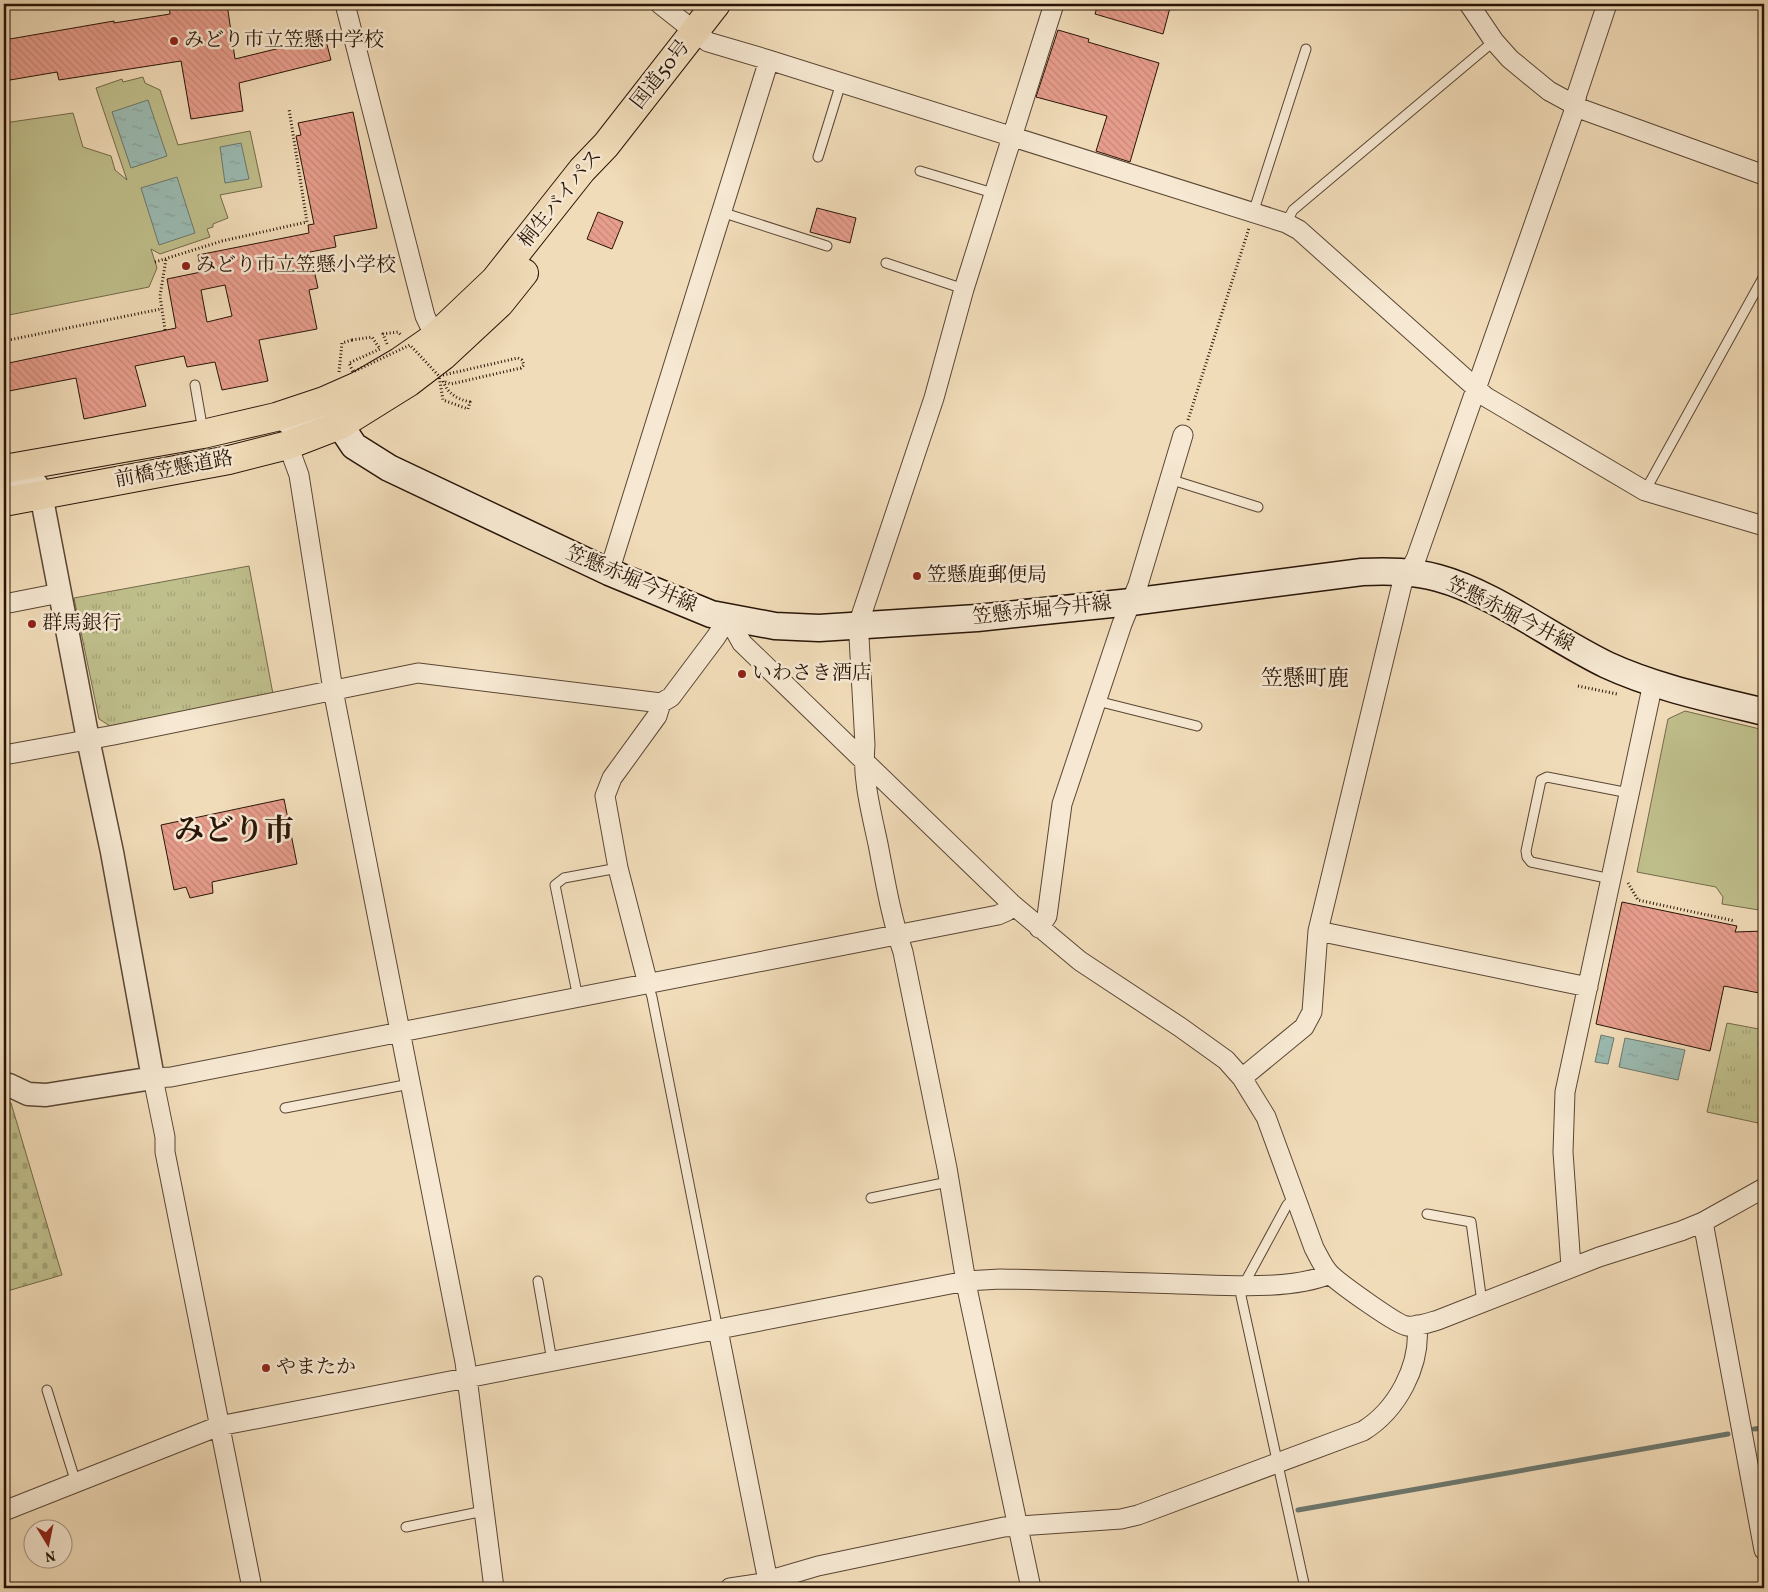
<svg xmlns="http://www.w3.org/2000/svg" width="1768" height="1592" font-family="Vollkorn,'Noto Serif JP',serif">
<style>
.grass{fill:url(#grass-tufts);stroke:#746a4a}
.cemetery{fill:url(#cemetery-stones);stroke:#746a4a}
.garden{fill:#bfbf8c;stroke:#746a4a}
.water{fill:url(#water-ripples);stroke:#6d786e}
.lines{fill:none;stroke-linecap:round;stroke-linejoin:round}
.stream{stroke:#6d786e;stroke-width:5}
.building{fill:url(#building-back-hatch);stroke:#281407;fill-rule:evenodd}
.service-casing{stroke:#5a4634;stroke-width:11}
.minor-casing{stroke:#5a4634;stroke-width:21}
.tertiary-casing{stroke:#5a4634;stroke-width:25}
.secondary-casing{stroke:#281407;stroke-width:29}
.trunk-casing{stroke:#281407;stroke-width:30}
.path{stroke:#281407;stroke-width:3;stroke-dasharray:1 2.5;stroke-linecap:butt}
.service{stroke:#f6e8d2;stroke-width:9}
.minor{stroke:#f6e8d2;stroke-width:19}
.tertiary{stroke:#f6e8d2;stroke-width:22}
.secondary{stroke:#f6e8d2;stroke-width:26}
.trunk{stroke:#f1dcb9;stroke-width:28}
.path-bridge{stroke:#281407;stroke-width:3;stroke-dasharray:1 2.5;stroke-linecap:butt}
.poi-dot{fill:#8f2418;stroke:#f6e8d2;stroke-width:2}
.labels{text-anchor:middle;dominant-baseline:central;stroke-width:5;stroke-linejoin:round;paint-order:stroke}
.poi-label{font-size:20px;fill:#281407;stroke:#f6e8d2;text-anchor:start}
.street-label{font-size:20px;fill:#281407;stroke:#f6e8d2}
.quarter-label{font-size:22px;fill:#281407;stroke:#f6e8d2}
.town-label{font-size:30px;font-weight:bold;fill:#281407;stroke:#f6e8d2}
</style>
<defs>
<pattern id="grass-tufts" width="24" height="20" patternUnits="userSpaceOnUse" patternTransform="scale(1.25)"><rect width="24" height="20" fill="#bfbf8c"/><path d="M3 7l-1-3M5 7V3M7 7l1-3M15 17l-1-3M17 17v-4M19 17l1-3" fill="none" stroke="#a4a377"/></pattern>
<pattern id="cemetery-stones" width="16" height="16" patternUnits="userSpaceOnUse" patternTransform="scale(1.25)"><rect width="16" height="16" fill="#bfbf8c"/><path d="M2 7V4a2 2 0 0 1 4 0v3zM10 15v-3a2 2 0 0 1 4 0v3z" fill="#a4a377"/></pattern>
<pattern id="water-ripples" width="26" height="14" patternUnits="userSpaceOnUse" patternTransform="scale(1.25)"><rect width="26" height="14" fill="#9bbbb2"/><path d="M2 4q2-2 4 0t4 0M15 11q2-2 4 0t4 0" fill="none" stroke="#86a098"/></pattern>
<pattern id="building-back-hatch" width="6" height="6" patternUnits="userSpaceOnUse" patternTransform="scale(1.25)"><rect width="6" height="6" fill="#e89e8d"/><path d="M-1 5l2 2M0 0l6 6M5-1l2 2" fill="none" stroke="#c78778"/></pattern>
</defs>
<rect width="100%" height="100%" fill="#f1dcb9"/>
<filter id="stains"><feTurbulence type="fractalNoise" baseFrequency=".004" numOctaves="4"/><feColorMatrix values="0 0 0 0 .2 0 0 0 0 .09 0 0 0 0 .02 0 0 0 .5 -.17"/></filter>
<radialGradient id="worn" r=".72"><stop offset=".6" stop-color="#630" stop-opacity="0"/><stop offset="1" stop-color="#630" stop-opacity=".3"/></radialGradient>
<path class="grass" d="M249,566l24,128 -163,32 -11,-7 -25,-121z
M1727,1023l37,7v131l-6,-38 -51,-11z"/>
<path class="cemetery" d="M4,1099l7,4 51,172 -58,17z"/>
<path class="garden" d="M143,77l2,6 15,7 18,55 72,-14 12,56 -42,8 8,23 -15,6v3l-6,2 3,8 -50,17 -9,-5 6,19 -8,19 -145,29v-193l69,-10 10,34 28,9 4,14 12,10 -31,-92 26,-9 1,3z
M1685,711l79,19v189h-4l-1,-9 -37,-6 1,-7 -7,-10 -79,-15 31,-153z"/>
<path class="water" d="M148,100l19,56 -36,12 -19,-56z
M241,143l8,36 -24,4 -5,-36z
M177,177l18,56 -36,12 -18,-57z
M1601,1035l13,3 -6,26 -13,-2z
M1625,1038l60,12 -7,30 -59,-13z"/>
<g class="lines">
<path class="stream" d="M1754,1429l10,-1
M1298,1510l430,-76"/>
</g>
<path class="building" d="M169,4h58l8,55 90,-22 6,23 -92,23 4,28 -52,8 -10,-58 -122,19 -2,-8 -53,9v-41l110,-19v2l56,-9z
M1098,4h73l-8,30 -68,-20z
M1058,30l31,9 -1,3 71,21 -29,99 -34,-11 11,-35 -71,-19z
M353,112l24,116 -43,8 2,11 -26,5 8,36 -9,2 8,39 -58,11 9,41 -46,9 -7,-28 -28,5 -3,-11 -49,10 11,40 -62,13 -8,-41 -72,14v-28l172,-36 -9,-49 34,-7 -3,-17 111,-22 -1,-8 6,-1 -18,-88 5,-1 -3,-12zM225,285l7,31 -25,6 -6,-32z
M817,208l39,10 -6,25 -40,-11z
M598,212l25,10 -11,27 -25,-10z
M284,799l13,65 -85,18 1,11 -23,5 -4,-11 -12,3 -13,-65z
M1622,902l115,24 -2,6 29,-1v63l-40,-8 -14,65 -114,-27z"/>
<g class="lines">
<g class="service-casing">
<path id="service" d="M818,157l23,-74
M920,171l73,22
M721,212l106,34
M1253,213l53,-164
M1286,223l7,-13 201,-169
M886,263l78,26
M195,385l8,46
M1169,479l89,28
M1645,491l119,-215
M1097,701l100,25
M1611,879l-80,-17 -4,-5 -1,-6 15,-71 6,-3 82,16
M648,984l4,13 66,333
M578,998l-23,-113 9,-7 54,-10
M285,1108l125,-24
M1294,1197l-7,8 -44,81 -2,10 64,292
M871,1198l77,-16
M1427,1214l44,8 10,73 3,6
M538,1281l14,80
M47,1390l29,93
M406,1527l78,-16"/>
</g>
<g class="minor-casing">
<path id="minor" d="M345,4l80,312 10,21
M660,4l48,38 61,18 517,163 13,7 187,167 159,94 119,35
M1469,4l25,37 16,18 39,32 35,19 180,65
M288,445l11,30 34,215 132,672 29,226
M609,572l160,-512
M4,604l56,-11
M728,618l14,25 270,261 68,57 100,66 46,33 16,18 24,39 48,131c5,9 9,19 16,26 9,9 67,51 77,52 10,1 21,-3 31,-6l161,-63 82,-26 22,-9 61,-34
M4,755l110,-20 304,-62 243,30 10,-6 45,-60 12,-19
M1039,928l8,-12 15,-112 60,-180 16,-39 45,-150
M1318,931l270,56
M648,984l-30,-116 -13,-72 7,-18 45,-62 4,-13
M1242,1078l62,-51 8,-15 6,-81 84,-347 14,-25 157,-445 4,-20 30,-90
M1703,1222l61,328
M1571,1267l-8,-115 2,-60 88,-409
M718,1330l48,241 5,17
M4,1511l215,-85 747,-145 34,-2c60,1 119,3 179,5 44,1 110,7 151,-10
M252,1588l-87,-436v-15l-12,-59 18,-1 827,-162 9,-4 5,-7
M730,1588l27,-4 61,-18 186,-39 117,-8 17,-4 225,-84c34,-21 58,-65 54,-106
M1031,1588l-64,-300 -20,-120 -44,-216c-12,-35 -18,-72 -25,-108 -7,-33 -16,-66 -13,-99l-6,-108 1,-18 74,-221 30,-109 90,-285"/>
</g>
<g class="tertiary-casing">
<path id="tertiary" d="M4,478c18,-4 31,-4 37,16l47,245 24,113 41,226 -107,17 -18,-1 -19,-9"/>
</g>
<g class="secondary-casing">
<path id="secondary" d="M289,421l20,-6 17,1 14,9 14,21 35,22 220,104 102,42 64,12 44,2 158,-10 154,-16 231,-30c26,-1 51,-1 76,6 56,15 115,61 169,87 50,23 105,34 157,47"/>
</g>
<g class="trunk-casing">
<path id="trunk" d="M4,469l199,-35 73,-17 48,-16 34,-15 41,-24 36,-25 60,-57 87,-110 24,-25 110,-141
M4,502l225,-42 59,-15 52,-20 69,-43 34,-26 57,-53 24,-30"/>
</g>
<path class="path" d="M155,262l67,-21 85,-19 -18,-113
M165,330l-5,-34 6,-37
M4,341l157,-32
M387,344l-4,-10 15,-2 3,3
M518,358l4,2 2,5 -3,3 -70,16 -8,-3c5,13 14,18 27,21l-2,7 -25,-9 -4,-24z
M339,372l3,-29 10,-3
M1188,420l61,-192
M1578,686l39,8
M1628,883l10,17 97,21"/>
<use href="#service" class="service"/>
<use href="#minor" class="minor"/>
<use href="#tertiary" class="tertiary"/>
<use href="#secondary" class="secondary"/>
<use href="#trunk" class="trunk"/>
<path class="path-bridge" d="M352,340l20,-3 8,12 -31,14 4,9 57,-27 29,31"/>
</g>
<g class="poi-dot">
<circle cx="174" cy="41" r="5"/>
<circle cx="186" cy="266" r="5"/>
<circle cx="917" cy="576" r="5"/>
<circle cx="32" cy="624" r="5"/>
<circle cx="742" cy="674" r="5"/>
<circle cx="266" cy="1368" r="5"/>
</g>
<g class="labels">
<g class="poi-label">
<text x="184" y="41">みどり市立笠懸中学校</text>
<text x="196" y="266">みどり市立笠懸小学校</text>
<text x="927" y="576">笠懸鹿郵便局</text>
<text x="42" y="624">群馬銀行</text>
<text x="752" y="674">いわさき酒店</text>
<text x="276" y="1368">やまたか</text>
</g>
<g class="street-label">
<text transform="translate(661 75) rotate(-52)">国道50号</text>
<text transform="translate(561 199) rotate(-51)">桐生バイパス</text>
<text transform="translate(174 470) rotate(-11)">前橋笠懸道路</text>
<text transform="translate(631 580) rotate(23)">笠懸赤堀今井線</text>
<text transform="translate(1042 611) rotate(-6)">笠懸赤堀今井線</text>
<text transform="translate(1510 615) rotate(27)">笠懸赤堀今井線</text>
</g>
<g class="quarter-label">
<text x="1305" y="679">笠懸町鹿</text>
</g>
<g class="town-label">
<text x="234" y="832">みどり市</text>
</g>
</g>
<rect width="1768" height="1592" fill="none" stroke="#f1dcb9" stroke-width="20"/>
<rect x="5" y="5" width="1758" height="1582" fill="none" stroke="#281407" stroke-width="2.5"/>
<rect x="10" y="10" width="1748" height="1572" fill="none" stroke="#281407"/>
<g transform="translate(48 1544) rotate(170)"><circle r="24" fill="#f6e8d2" stroke="#a49381"/>
<path d="M0-4L9 19L0 12L-9 19Z" fill="#8f2418"/>
<text y="-8" font-size="14" font-weight="bold" text-anchor="middle" fill="#281407">N</text>
</g>
<rect width="100%" height="100%" filter="url(#stains)"/>
<rect width="100%" height="100%" fill="url(#worn)"/>
</svg>
